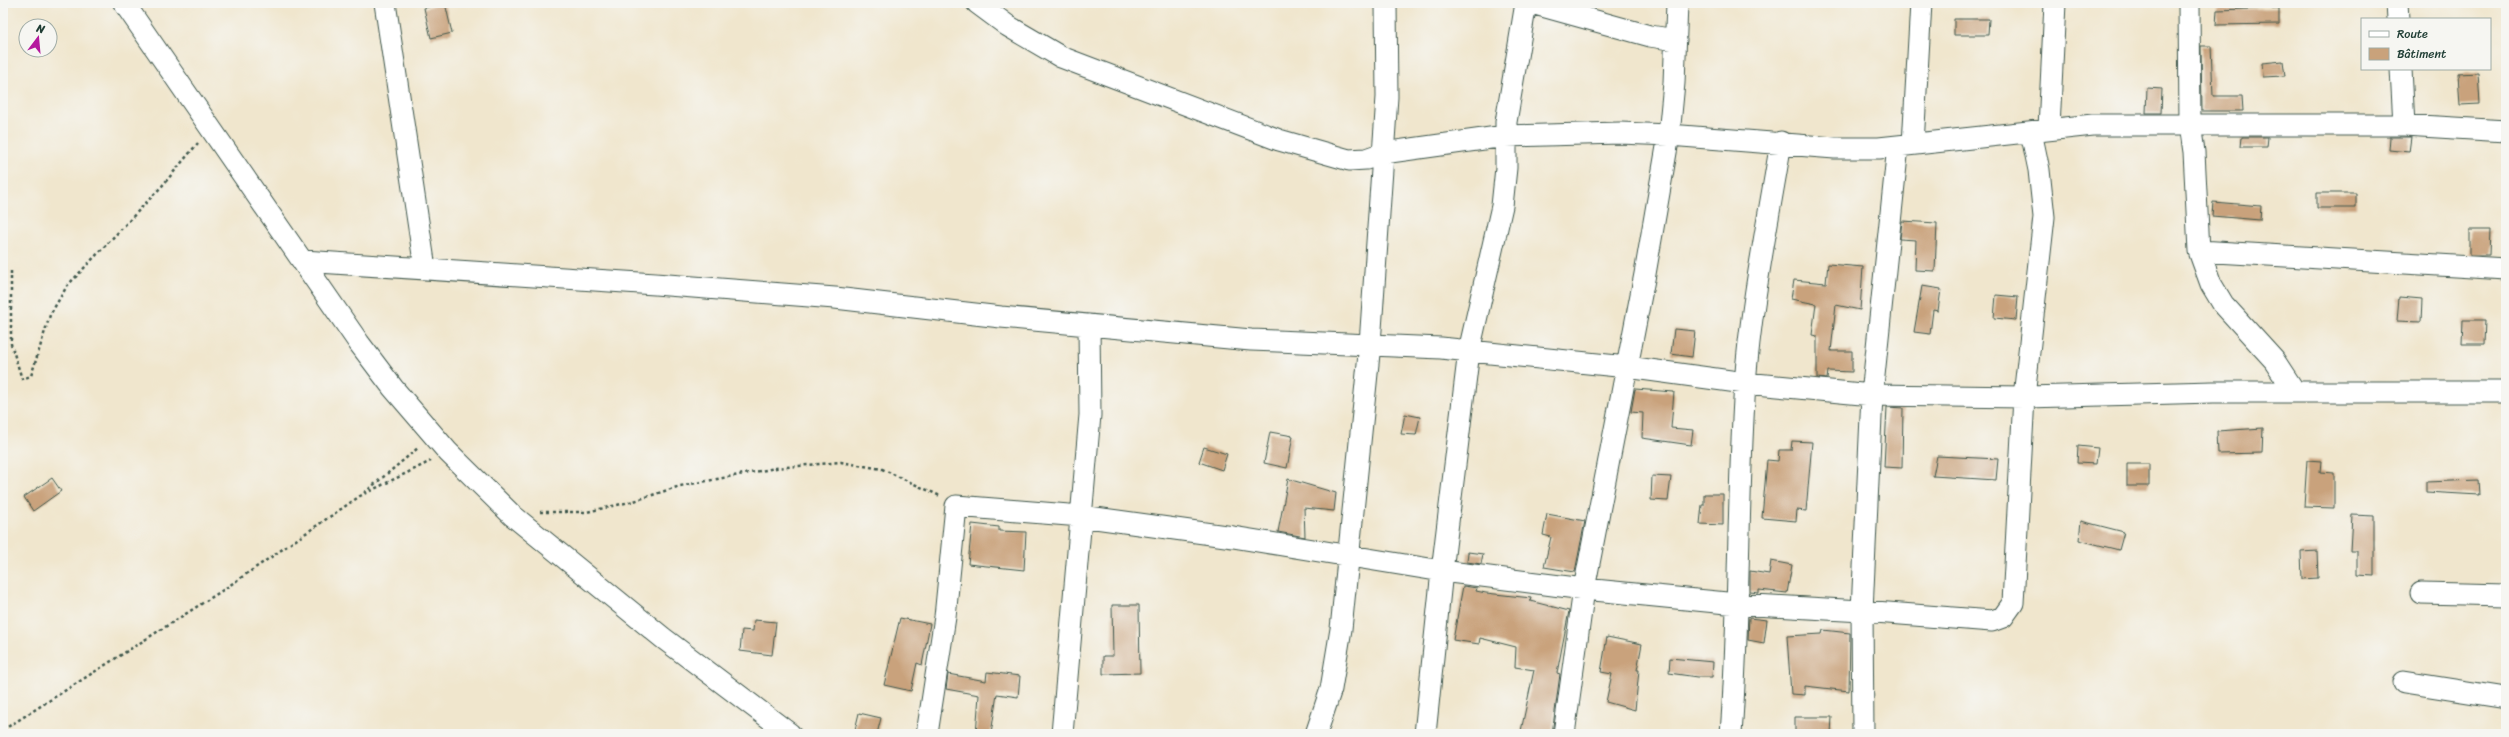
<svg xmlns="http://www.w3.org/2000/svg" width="2509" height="737" font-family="Sriracha,sans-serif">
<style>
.building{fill:#c9a27b}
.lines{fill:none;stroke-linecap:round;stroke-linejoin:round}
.street-casing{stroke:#3e564b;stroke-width:23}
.path{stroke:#3e564b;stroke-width:2.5;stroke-dasharray:3 3;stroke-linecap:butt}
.street{stroke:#fff;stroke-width:21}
</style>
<rect width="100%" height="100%" fill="#f6f6f2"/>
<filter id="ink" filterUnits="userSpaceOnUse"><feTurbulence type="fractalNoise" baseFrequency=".025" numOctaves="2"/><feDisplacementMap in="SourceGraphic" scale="8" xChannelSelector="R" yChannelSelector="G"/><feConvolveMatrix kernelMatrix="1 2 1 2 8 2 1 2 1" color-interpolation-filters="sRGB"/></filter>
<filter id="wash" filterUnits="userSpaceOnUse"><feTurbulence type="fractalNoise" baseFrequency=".012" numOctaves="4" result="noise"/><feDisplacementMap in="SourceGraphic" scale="16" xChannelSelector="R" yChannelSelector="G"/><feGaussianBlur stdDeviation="0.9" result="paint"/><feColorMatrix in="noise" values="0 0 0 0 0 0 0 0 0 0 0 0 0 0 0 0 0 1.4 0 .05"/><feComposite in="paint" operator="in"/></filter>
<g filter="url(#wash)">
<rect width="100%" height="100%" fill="#f0e6cd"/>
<g id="blocks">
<path class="building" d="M445,3l7,30 -21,5 -7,-30z
M2279,8v16l-63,1 1,-15z
M1954,19h35l-1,16h-34z
M2201,46h10l2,50h29l1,15h-41z
M2283,61l2,15 -22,1 -1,-14z
M2478,73l2,31 -20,1 -2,-31z
M2147,88l15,1 -1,24h-15z
M2242,137h26l-1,10h-26z
M2390,137h21l-2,15 -20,-2z
M2317,193h39v15h-39z
M2213,202l48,4 -1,14 -48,-4z
M1902,221l35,2 -2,48 -20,-1 1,-30 -16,-1z
M2470,230h20l-1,25h-19z
M1828,264l35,3 -3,43 -24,-5 -5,46h21v21l-24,-1 -1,8 -10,-1v-42l-5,-1 4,-31 -25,-5 3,-19 32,3z
M1922,286l19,3 -3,22 -5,-1 -3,24 -16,-2z
M1996,295l22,2 -2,23 -22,-2z
M2399,297l23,2 -1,23 -24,-1z
M2463,320h22l-1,24h-22z
M1674,329l21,2 -3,26 -21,-3z
M1635,389l39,3 -3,36 22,2 -2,15 -49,-7 1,-25 -12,-1z
M1887,407l16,1 -1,60 -18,-1z
M1405,414l15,3 -4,18 -15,-1z
M2263,428l-1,25 -44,1 -1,-23z
M1270,432l23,4 -6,32 -23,-5z
M1792,441l20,1 -6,69 -9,-1 -1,11 -34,-3 5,-58 11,1 1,-11h12z
M2078,446l20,2 -2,16 -19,-1z
M1204,447l23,7 -5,16 -23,-8z
M1937,456l61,3 -2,21 -63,-4z
M2307,460l14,1 -1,11 14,1v35l-30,-1z
M2127,464h22v22h-22z
M1652,476l19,1 -3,24 -17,-1z
M52,478l9,13 -28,20 -9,-14z
M1288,479l48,14 -2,18 -30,-3 1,29 -27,-5z
M2478,480l1,15 -53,-3v-10z
M1704,494h19v31l-23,-1 2,-19h2z
M1547,514l38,7 -10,51 -31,-5 7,-30 -8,-2z
M2352,515l22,1v60l-17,-1v-24h-7z
M2081,521l43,11 -5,18 -40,-10z
M972,524l27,3v4l27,1 -2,38 -56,-6z
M2317,551l1,27 -16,1 -1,-27z
M1468,552l15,2 -2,10 -14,-2z
M1771,561l21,4 -5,28 -28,-3v3l-9,-1v-21l19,3z
M1463,586l14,2 -1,3 10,2 45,5 -1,3 39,10 -12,62 3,1 -8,60 -31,-3 13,-61 -19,-3 1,-20 -36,-9 -1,6 -26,-4z
M1112,605h27l1,68 -37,1v-18h10z
M900,618l30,6 -8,41 -5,-2 -6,28 -27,-6z
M1749,618l18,2 -3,23 -16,-3z
M754,620l22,2 -4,33 -32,-4 2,-21 11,1z
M1823,630l27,3 -1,58 -44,-5v9l-14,-1 -4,-58 35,-2z
M1607,637l35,7 -5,26h2l-4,40 -29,-8 6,-28 -11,-2z
M1670,658l43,4 -1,15h-15l-28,-4z
M987,672l33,4 -2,21 -21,-3 -6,40h-15l3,-39 -33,-6 2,-15 38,7z
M859,713l22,5 -4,16h-23z
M1795,717h37l-1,17h-36z"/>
</g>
</g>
<g filter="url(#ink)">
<use href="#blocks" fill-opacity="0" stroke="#3e564b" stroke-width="1"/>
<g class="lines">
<g class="street-casing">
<path id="street" d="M124,3l235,340 34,45 55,64 64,63 151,123 127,96
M385,3l40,265
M977,3l31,23 53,31 218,83 70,20 17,-1 17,-6 122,-17 115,-3 49,2 166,13h44l214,-23h311l102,6
M1531,3l119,33 26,4
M2189,3l1,121 4,28 5,99 12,33 12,20 51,56 21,32
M2397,3l1,16
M2401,69l3,56
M2049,128l6,-125
M1913,144l8,-141
M2199,251l307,18
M303,261l352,23 180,14 166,19 250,23 190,8 186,19 118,16 127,12 152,2 189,-5h293
M2421,593l85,2
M2404,682l102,16
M927,734l18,-117 11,-111 125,10 152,21 209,34 142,18 153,15 125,7 130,10 11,-4 10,-14 11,-206 20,-180 -5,-47 -8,-38
M1062,734l28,-319 -1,-90
M1316,734l15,-45 10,-60 29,-285 17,-247 -1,-94
M1425,734l17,-163 27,-220 33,-145 4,-38v-46l20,-119
M1564,734l20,-145 61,-315 24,-139 5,-52 3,-80
M1731,734c9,-116 6,-233 14,-350 6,-81 23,-162 36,-242
M1863,734l-1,-123 10,-216 26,-249"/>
</g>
<path class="path" d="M11,271v73l11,35 9,-3 19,-61 17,-29 95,-100 36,-43
M364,493l54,-45
M540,512h47l47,-11 46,-15 96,-18 65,-6 41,7 58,27
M3,730l217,-138 140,-96 71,-35"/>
<use href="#street" class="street"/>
</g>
</g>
<rect width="2509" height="737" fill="none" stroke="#f6f6f2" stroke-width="16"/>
<rect x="2361" y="18" width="130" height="52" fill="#f6f6f2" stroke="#a0aca6"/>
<rect x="2369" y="31" width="20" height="6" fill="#ffffff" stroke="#a0aca6"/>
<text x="2397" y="38" font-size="12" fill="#1f3d34">Route</text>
<rect x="2369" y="48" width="20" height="12" fill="#c9a27b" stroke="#a0aca6"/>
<text x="2397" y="58" font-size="12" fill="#1f3d34">Bâtiment</text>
<g transform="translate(38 38) rotate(16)"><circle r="19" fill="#f6f6f2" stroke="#a0aca6"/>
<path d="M0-3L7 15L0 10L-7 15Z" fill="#b5179e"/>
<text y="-6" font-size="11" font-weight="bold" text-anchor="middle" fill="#1f3d34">N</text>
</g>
</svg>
